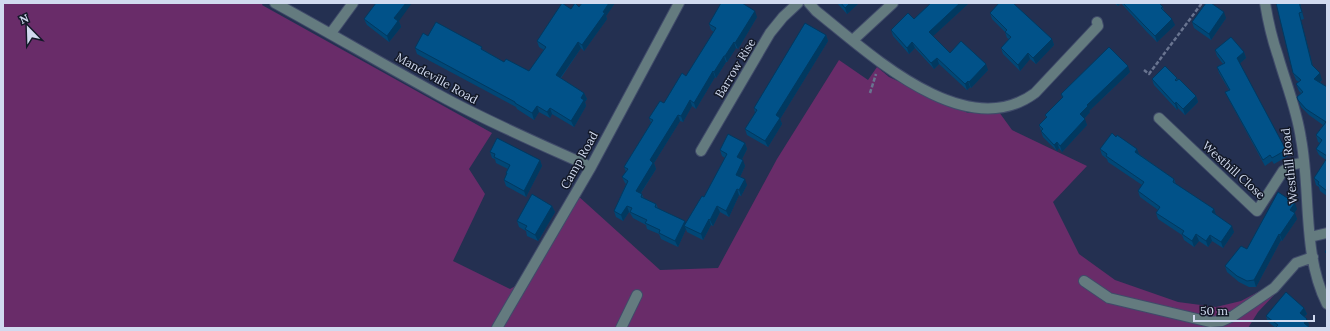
<svg xmlns="http://www.w3.org/2000/svg" width="1330" height="331" font-family="Lora,serif">
<style>
.green{fill:#692c69}
.lines{fill:none;stroke-linecap:round;stroke-linejoin:round}
.minor-casing{stroke:#404b6a;stroke-width:12}
.path{stroke:#697490;stroke-width:2.5;stroke-dasharray:4 2;stroke-linecap:butt}
.minor{stroke:#647b7f;stroke-width:10}
.wall{fill:#014776}
.shaded-wall{fill:#013960}
.building{fill:#015289;stroke:#013960}
.labels{text-anchor:middle;dominant-baseline:central;stroke-width:3;stroke-linejoin:round;paint-order:stroke}
.street-label{font-size:12px;fill:#d1daef;stroke:#131928}
</style>
<rect width="100%" height="100%" fill="#243051"/>
<path class="green" d="M3,3h260l-1,2 230,128 -23,36 16,25 -32,67 57,28 17,-9 50,-85 83,75 58,-2 59,-109 62,-99 29,20 9,-13 12,10 79,36 31,-1 13,18 75,36 -34,36 26,52 36,26 63,22 38,5 25,-6 30,-16 6,7 -19,20 -10,16h-1245z"/>
<g class="lines">
<g class="minor-casing">
<path id="minor" d="M275,3c55,30 109,62 164,92 49,27 101,49 152,72
M809,3l7,8c53,42 149,134 219,82l63,-67 -1,-4
M1265,3c3,18 7,36 13,53 8,28 19,54 23,83 10,52 1,116 26,165
M331,33l22,-30
M853,40l40,-37
M1159,118l98,93 26,-40 9,-6 12,-3
M701,151l69,-118 13,-16 15,-14
M1310,237l17,-4
M1084,281l25,17 101,24 12,-1 11,-5 41,-28 22,-25 17,-6
M497,328l94,-161 88,-164
M621,328l16,-33"/>
</g>
<path class="path" d="M1144,70l5,4 53,-71
M870,93l6,-19"/>
<use href="#minor" class="minor"/>
</g>
<path class="wall" d="M582,3h33l-9,13 1,3 -23,32 -3,-3 -20,30 23,15 3,6 -2,3 1,4 -12,21 -22,-13 -2,4 -11,-6 -5,8 -17,-11 -1,-2 -99,-53 -2,-6 13,-12 56,14 20,12 25,9 15,-21 -5,-3 -2,-6 34,-32 8,-2z
M837,3h22l-12,11z
M931,3h38l-36,33 17,17 38,17 -17,18 -1,-1 -3,3 -28,-26 -5,5 -19,-21 -6,6 -16,-18 -2,-6 23,-11z
M1114,3h45l4,4 1,5 11,13 -18,17 -11,-11 -25,-28 -3,3z
M1300,3l4,16 -3,1 12,46 9,14 -2,2 7,5v109l-7,-5 -1,-4 -3,-2 -2,-7 12,-18 -7,-5 -3,-6 4,-6 -2,-1 -2,-7 7,-10 -14,-10 -8,-8 -4,-10 4,-4 -2,-2 -3,-7 3,-2 -3,-2 -3,-7z
M990,13l62,26 2,6 -18,19 -6,-5 -10,12 -17,-17 -2,-6 8,-9 -2,-1 -2,-6 -13,-13z
M757,17l-19,32 -2,-1 -9,14h-1l-10,16 -1,-1 -19,32 -4,-3 -9,16 -3,-1 -26,42 2,6 -15,24 3,5 12,6 2,4 28,16 18,-27 21,-39 -3,-2 -2,-6 25,-7 2,6 -5,10 3,7 -5,11 7,8 -6,11 -2,-1 -10,22 -9,-5 -7,14 -2,-1 -8,15 -16,-8 -1,-3 -8,18 -17,-8 -2,-5 -12,-5 -1,-4 -13,-7 -3,-5 -1,-1 -6,9 -7,-4 -2,-6 12,-27 -1,-1 -3,-6 4,-5 -2,-5 27,-44 -2,-5 15,-15 22,-27 28,-44 -3,-2 -2,-6z
M1226,18l-15,22 -17,-12 -2,-6z
M364,19l35,2 2,6 -12,15 -22,-17z
M826,35l2,6 -48,78 2,5 -14,23 -21,-12 -2,-6 10,-16 -1,-5z
M1215,50l29,2 2,6 -7,6 47,86 2,6 -14,8 -2,-3 -7,5 -37,-68 -3,-6 4,-2 -10,-17 -2,-6 6,-3 -6,-8z
M1130,72l-41,39 1,1 -6,7 3,6 -25,27 -3,-4 -2,3 -14,-14 -4,-12 7,-7 -1,-3 17,-17 -1,-4z
M1177,78l1,2 18,16 2,6 -13,13 -7,-7 -1,2 -23,-25 -2,-6z
M1116,137l21,12 2,5 35,25 2,5 38,25 2,6 18,17 -11,16 -11,-7 -4,6 -9,-6 -5,6 -10,-7 -2,-5 -24,-16 -2,-6 2,-3 -18,-13 -2,-6 4,-6 -34,-23 -1,-3 -5,-4 -2,-6z
M490,152l50,8 2,6 -16,31 -20,-11 -2,-6 2,-5v-2l2,-4 -12,-6 -1,-4 -3,-1z
M552,206l3,6 -17,29 -11,-5 -1,-5 -7,-4 -2,-6z
M1297,209l-3,4 3,6 -15,22 -1,-1 -25,47h-7l-10,-5 -12,-10 -2,-6 22,-17z
M1304,308l3,6 -2,2 4,9 -1,1 -32,2 -8,-6 -2,-6z"/>
<path class="shaded-wall" d="M406,3h6l-13,18 2,6 -12,15 -2,-6 7,-18z
M609,3h6l-9,13 1,3 -23,32 -2,-6z
M850,3h9l-12,11 -2,-6z
M960,3h9l-38,35 -2,-6z
M1116,3h5l-3,3z
M1299,3h1l4,16 -2,-7z
M755,11l2,6 -19,32 -3,-6z
M1224,12l2,6 -15,22 -2,-6z
M1299,13l2,7 13,51 -2,-6z
M1172,19l3,6 -18,17 -2,-6z
M826,35l2,6 -48,78 2,5 -14,23 -3,-6 11,-26z
M1052,39l2,6 -18,19 -3,-6z
M578,42l3,6 -23,33 -2,-6z
M734,42l2,6 -9,14 -2,-6z
M912,42l3,6 -6,6 -2,-6z
M1244,52l2,6 -7,6 -2,-6z
M1028,53l2,6 -10,12 -2,-6z
M724,56l2,6 -10,16 -2,-6z
M937,58l2,6 -5,5 -3,-6z
M986,64l2,6 -17,18 -2,-6z
M1128,66l2,6 -41,39 1,1 -8,9 -2,-7 7,-9z
M713,71l2,6 -19,32 -2,-6z
M1320,73l2,7 -6,5 -2,-6z
M968,81l2,6 -3,3 -2,-6z
M584,93l3,6 -2,3 1,4 -12,21 -3,-6 10,-23z
M1196,96l2,6 -13,13 -2,-6z
M690,100l2,6 -9,16 -2,-6z
M1176,102l2,6 -1,2 -2,-6z
M537,106l2,6 -5,8 -2,-7z
M550,108l2,6 -2,4 -3,-6z
M678,115l2,6 -26,42 2,6 -18,28 -2,-6 14,-31z
M1085,119l2,6 -25,27 -2,-6z
M1057,142l2,6 -2,3 -3,-6z
M745,143l2,6 -7,14 -3,-6z
M1137,149l2,6 -4,-3z
M540,160l2,6 -16,31 -2,-6z
M743,160l2,6 -7,15 -2,-6z
M745,179l2,6 -6,11 -2,-6z
M737,189l2,6 -10,22 -3,-6z
M1295,203l2,6 -5,7 -2,-6z
M552,206l3,6 -17,29 -3,-6z
M627,206l2,6 -6,9 -2,-6z
M717,206l3,6 -7,14 -3,-6z
M1214,209l2,6 -4,-3z
M1295,213l2,6 -15,22 -2,-6z
M709,219l2,6 -8,15 -2,-6z
M685,221l2,6 -3,-1 2,3 -8,18 -3,-6z
M1232,226l2,6 -11,16 -2,-6z
M1196,234l3,7 -5,6 -2,-6z
M1279,234l2,6 -25,47 -2,-7z
M1210,235l2,6 -4,6 -2,-6z
M1304,308l3,6 -5,5 -2,-6z
M1307,319l2,6 -2,3 -3,-5z"/>
<path class="building" d="M376,3l1,1 1,-1h28l-12,15 4,3 -11,15 -23,-17z
M562,3l9,6 4,-6 4,4 3,-4h27l-6,9 2,1 -23,32 -4,-3 -22,33 28,18 -3,5 3,2 -13,21 -21,-13 -3,4 -10,-6 -5,7 -17,-10v-1l-100,-54 8,-15 5,3 8,-14 46,25 -1,2 23,13 2,-3 23,12 17,-24 -9,-6z
M721,3h21l13,8 -20,32 -1,-1 -9,14h-1l-10,16 -1,-1 -19,32 -4,-3 -9,16 -3,-1 -28,45 3,3 -17,28 6,3 -1,3 15,7 -1,3 30,14 -10,20 -16,-8 1,-3 -15,-7 2,-3 -17,-8 2,-4 -5,-2 -6,9 -7,-4 14,-30 -6,-4 6,-8 -4,-2 29,-47 -4,-2 11,-17 4,2 18,-30 4,3 30,-48 -7,-4z
M841,3h9l-5,5z
M931,3h29l-31,29 21,21 11,-12 25,23 -17,18 -1,-1 -3,3 -28,-26 -6,5 -19,-21 -5,6 -16,-18 17,-17 6,6z
M999,3h14l39,36 -19,19 -5,-5 -10,12 -17,-17 10,-11 -6,-5 2,-2 -17,-17z
M1123,3h36l4,4 -2,1 11,11 -17,17 -11,-11z
M1206,3h5l13,9 -15,22 -17,-12z
M1276,3h23l3,9 -3,1 13,52 8,8 -6,6 13,8v69l-11,-7 6,-9 -6,-5 10,-13 -20,-13 -8,-9 -1,-3 6,-5 -7,-8 5,-4 -8,-7z
M805,23l21,12 -50,80 4,3 -15,23 -20,-12 12,-19 -3,-2z
M1231,37l13,15 -7,6 49,92 -14,8 -2,-3 -7,5 -38,-68 5,-2 -13,-23 8,-4 -10,-13z
M1109,47l19,19 -41,39 1,1 -8,8 5,5 -25,27 -3,-4 -3,3 -13,-14 2,-2 -4,-4 8,-8 -2,-2 18,-18 -2,-3z
M1165,66l12,12 -2,2 1,1 3,-2 17,17 -13,13 -7,-7 -1,2 -23,-25z
M1112,133l4,4 1,-2 20,14 -2,3 39,27 -1,3 41,27 -2,3 20,14 -11,16 -11,-7 -4,6 -10,-7 -4,7 -10,-7 2,-3 -28,-18 4,-6 -22,-16 6,-9 -38,-26 1,-2 -7,-5z
M728,134l17,9 -8,14 6,3 -7,15 9,4 -6,11 -2,-1 -11,22 -9,-5 -7,14 -1,-1 -8,15 -17,-8 18,-30 2,1 23,-43 -7,-4z
M497,138l43,22 -16,31 -20,-11 3,-7h-1l4,-8 -16,-8 1,-3 -5,-2z
M1327,158v33l-9,-7 1,-2 -5,-4z
M1278,192l17,11 -5,7 5,3 -15,22 -1,-1 -25,46 -7,1 -10,-5 -12,-10 16,-20 6,3z
M532,194l20,12 -17,29 -10,-6 2,-3 -10,-5z
M1327,249v5l-2,-2z
M1286,292l18,16 -4,5 7,6 -3,4 6,5h-35l3,-3 -12,-9z"/>
<g class="labels">
<g class="street-label">
<text transform="translate(735 68) rotate(-59)">Barrow Rise</text>
<text transform="translate(437 78) rotate(29)">Mandeville Road</text>
<text transform="translate(579 160) rotate(-61)">Camp Road</text>
<text transform="translate(1289 166) rotate(-96)">Westhill Road</text>
<text transform="translate(1234 170) rotate(42)">Westhill Close</text>
</g>
</g>
<rect width="1330" height="331" fill="none" stroke="#d1daef" stroke-width="8"/>
<g transform="translate(28 28) rotate(337)" stroke="#131928" stroke-width="3" paint-order="stroke">
<path d="M0-3L7 15L0 10L-7 15Z" fill="#d1daef"/>
<text y="-6" font-size="11" font-weight="bold" text-anchor="middle" fill="#d1daef">N</text>
</g>
<path d="M1194 315v6h120v-6" fill="none" stroke="#d1daef" stroke-width="2"/>
<text x="1200" y="315" font-size="12" fill="#d1daef" stroke="#131928" stroke-width="3" paint-order="stroke">50 m</text>
</svg>
